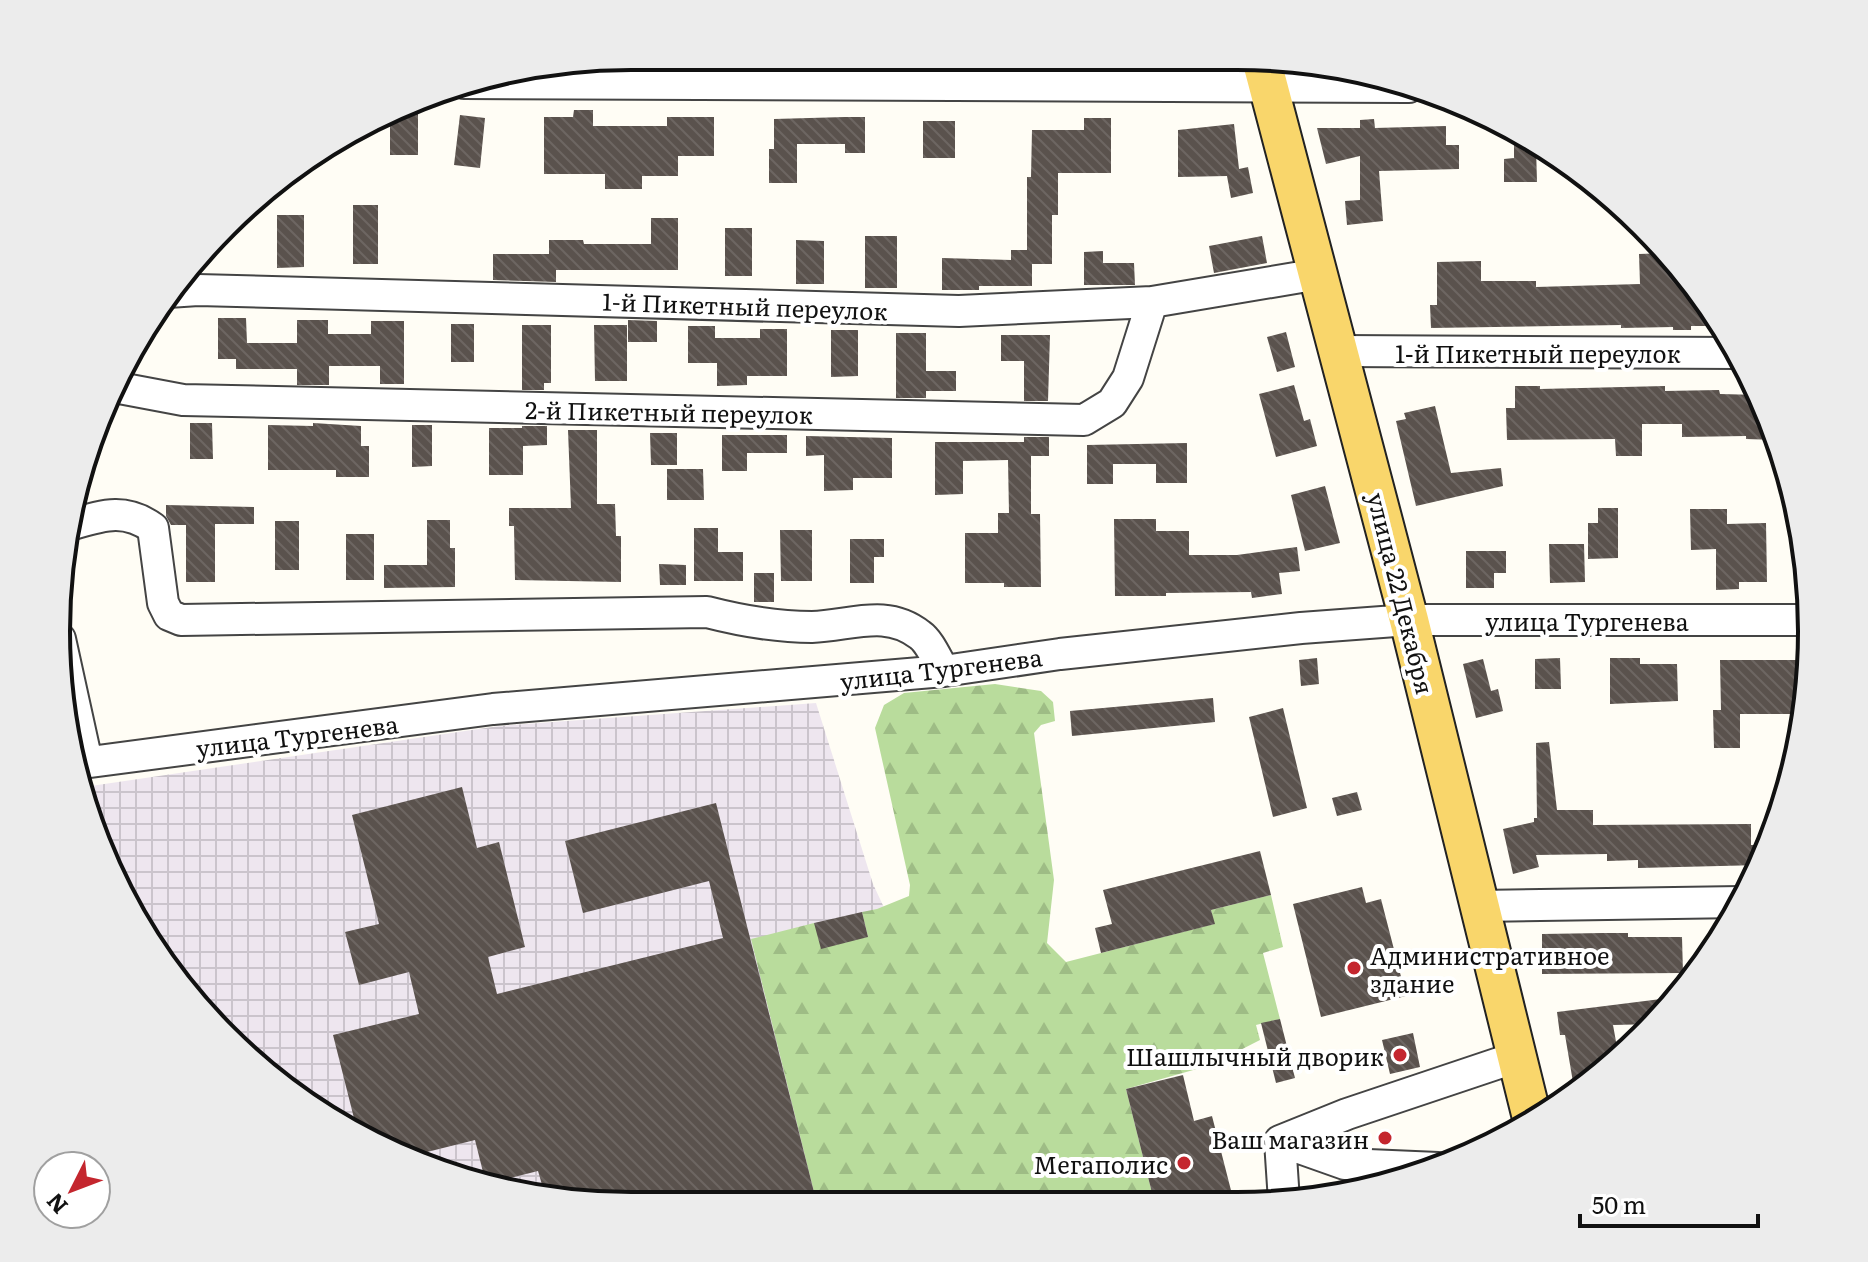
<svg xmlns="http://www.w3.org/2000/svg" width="1868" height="1262" font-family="Literata,serif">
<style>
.industrial{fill:url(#industrial-grid)}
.forest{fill:url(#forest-firs)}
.building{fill:url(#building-back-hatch)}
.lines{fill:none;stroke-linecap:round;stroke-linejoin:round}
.minor-casing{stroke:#444;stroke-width:34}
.major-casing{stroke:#222;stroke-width:42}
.minor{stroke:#fff;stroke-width:30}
.major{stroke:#f9d66b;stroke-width:38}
.poi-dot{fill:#c4262e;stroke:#fff;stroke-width:3}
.labels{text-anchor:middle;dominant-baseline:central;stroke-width:8;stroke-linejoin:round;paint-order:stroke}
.street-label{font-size:24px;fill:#111;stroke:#fff}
.poi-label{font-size:24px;fill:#111;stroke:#fff;text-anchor:end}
.rim{fill:none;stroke:#111;stroke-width:4}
</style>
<defs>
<pattern id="industrial-grid" width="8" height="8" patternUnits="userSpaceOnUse" patternTransform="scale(2)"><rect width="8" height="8" fill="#eee6ef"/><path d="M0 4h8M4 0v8" fill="none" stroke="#cbc4cc"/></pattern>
<pattern id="forest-firs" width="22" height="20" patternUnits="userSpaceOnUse" patternTransform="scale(2)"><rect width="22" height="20" fill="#b9dc9c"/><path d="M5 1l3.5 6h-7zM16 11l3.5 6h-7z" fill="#9ebc85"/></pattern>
<pattern id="building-back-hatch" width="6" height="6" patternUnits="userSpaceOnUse" patternTransform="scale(2)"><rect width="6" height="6" fill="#5a524d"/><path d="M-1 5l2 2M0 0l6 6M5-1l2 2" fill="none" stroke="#6d6662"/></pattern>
</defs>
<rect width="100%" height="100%" fill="#fffdf5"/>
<path class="industrial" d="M816,703l57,181 149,319 -503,-8 -143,-49 -151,-108 -92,-120 -49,-131 415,-61z"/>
<path class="forest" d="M995,684l46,7 12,11 2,19 -14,4 -7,8 20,147 -7,63 19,19 148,-38 -3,-14 60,-15 12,52 -20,6 17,66 -24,6 4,15 -49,25 -85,24 29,116 -339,-5 -65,-261 63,-16 54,14 -6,-25 15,-3 32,-13 1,-11 -35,-157 9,-23 20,-12z"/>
<path class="building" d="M574,110h19v16h74v-9h47v39h-36v20h-36v13h-37v-15h-61v-57h29z
M418,114v41h-28v-40z
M460,115l25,3 -5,50 -26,-3z
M845,117h20v36h-20v-9h-48v39h-28v-34h5v-30z
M1084,118h27v55h-53v42h-6v49h-20v22h-53v4h-37v-32l69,2v-10h16v-73h4l1,-47h52z
M1374,119l1,9 71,-2v19h13v24l-80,2 4,50 -36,4 -2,-24 15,-1v-44l-34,8 -9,-36h43v-8z
M923,121h32v37h-32z
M1234,124l5,45 9,-2 5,26 -22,5 -4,-22 -49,1v-47z
M1514,132l22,15 1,35h-33v-23l10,-1z
M353,205h25v59h-25z
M277,215h27v52l-27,1z
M651,218h27v52h-122v12l-63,-2v-26h56v-14h34l1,4h67z
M725,228h27v48h-27z
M865,236h32v52h-32z
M1262,236l5,27 -53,10 -5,-27z
M796,240l28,1v43h-28z
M1103,251v12h31l1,22h-51v-33z
M1667,253l48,58 8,15h-32v4h-18v-3l-52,1v-3l-190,3 -1,-23h7v-43l44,-1v20h55v6l104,-3 -1,-30z
M218,318h28l1,25h50v-23h31v14h43v-13h33v63h-24v-18h-51v19h-32v-16h-61v-10h-18z
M628,320l29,1v21h-29z
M451,324h23v38h-23z
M522,325h29v58h-7v7h-22z
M594,325h33v56h-32z
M688,326h27v12h45v-9h27v47h-40v9l-30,1v-23h-29z
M831,330h27v46l-27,1z
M1286,332l9,35 -18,5 -10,-35z
M896,333h30v38h30v20h-30v7h-30z
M1001,335h49l-2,66h-24v-40h-23z
M1294,385l10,36 6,-2 7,27 -41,11 -17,-63z
M1515,386h25v3l125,-3v5l54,-1 1,4 40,1 8,16 9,29 -31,-1v-3l-64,1v-13h-40v32h-26l-1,-17 -108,1 -1,-32h9z
M1435,406l16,67 50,-5 2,18 -87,20 -20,-85 10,-2 -2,-6z
M190,423h22l1,36h-23z
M313,423l48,3v20h8v31h-33v-7h-68v-45l45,1z
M412,425h20v41l-20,1z
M522,426h25v19l-24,1v29h-34v-47h33z
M568,430h29v74h18l1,32h5v46l-106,-2 -1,-54h-5v-18h62z
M650,433h27v32h-26z
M722,435h65v18h-40v18h-25z
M806,436l86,2v40h-39v12l-29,1v-36l-18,1z
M1024,437h25v19h-18v58h9l1,73h-37v-4h-39v-50h33v-20h11l-1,-53 -45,1v33l-28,1v-53h89z
M1187,443v40h-31v-19h-43v20h-26v-39z
M667,469h36l1,31h-37z
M1325,486l15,57 -35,8 -14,-56z
M166,505l88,2v17h-39v58h-29v-57h-15l-5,-9z
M1598,508h20v50l-30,1v-36h10z
M1690,509h37v15l39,-1 1,59h-28v7l-23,1v-41l-25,1z
M1114,519h42v12h33v24h48l60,-8 3,24 -21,2 3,21 -30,4 -1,-6 -85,1v3h-51z
M427,520h23v28h5v39l-71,1v-23h43z
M275,521h24v49h-24z
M694,528h24v24h25v29h-49z
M780,530h32v51h-31z
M346,534h28v46h-28z
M850,539h34v18h-10v26h-24z
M1549,544h35l1,38 -35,1z
M1466,551h40v22h-12v15h-28z
M659,564l27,1v20h-26z
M754,573h20v29h-20z
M1317,658l2,26 -18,2 -2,-26z
M1560,658l1,31h-26v-30z
M1610,658h30v6h37l1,37 -68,3z
M1483,659l8,32 7,-2 5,22 -27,7 -13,-54z
M1720,660h78l1,30h7l-2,24h-64v34h-26l-1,-38h8z
M1213,698l2,24 -143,14 -2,-25z
M1283,708l24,100 -34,9 -24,-100z
M1549,742l8,68h36v15l158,-1v21h19l-9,20 -123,3v-8l-31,1v-7l-71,1 3,12 -26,7 -10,-45 31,-7v-4h3l-1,-75z
M462,787l15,61 22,-6 26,105 -37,10 9,37 226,-56 -14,-57 -126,32 -18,-72 151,-38 100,397 -271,-5 -7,-24 -52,13 -11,-44 -68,17 -31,-11 -18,-12 -25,-99 86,-21 -10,-42 -50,13 -14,-53 34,-8 -27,-109z
M1357,792l5,18 -25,6 -5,-18z
M1260,851l11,44 -60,15 4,14 -114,29 -6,-25 17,-4 -9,-34z
M1362,887l4,16 15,-4 25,97 -85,21 -28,-113z
M862,912l6,25 -47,12 -7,-26z
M1603,933h25v4h54l1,36 -141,1v-40z
M1677,997l-22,27 -42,1 6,33 -44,36 -10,-59h-5l-3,-23z
M1280,1019l15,59 -19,5 -15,-60z
M1413,1033l7,34 -30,7 -8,-34z
M1183,1075l11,46 18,-5 23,90 -80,-1 -29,-116z"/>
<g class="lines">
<g class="minor-casing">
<path id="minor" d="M464,83l945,4
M168,292l30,-2 761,21 193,-9 167,-28
M1340,351l397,2
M114,387l69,13 901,20 28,-17 16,-25 24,-76
M73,524c31,-9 52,-16 80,4l10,75 6,12 12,5 526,-8c35,9 69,15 105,15 38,-1 74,-19 108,8 10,7 17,25 24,36
M60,639l27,123
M75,764l418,-55 451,-38 116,-17 241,-26 108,-8h402
M1479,906l262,-4
M1280,1141l65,23 93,4
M1284,1201l-4,-60 67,-27 170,-57"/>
</g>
<g class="major-casing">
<path id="major" d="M1263,66l146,554 124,502"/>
</g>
<use href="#minor" class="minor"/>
<use href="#major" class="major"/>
</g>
<g class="poi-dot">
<circle cx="1354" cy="968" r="8"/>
<circle cx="1400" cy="1055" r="8"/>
<circle cx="1385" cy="1138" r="8"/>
<circle cx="1184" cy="1163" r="8"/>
</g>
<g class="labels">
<g class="street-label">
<text transform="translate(745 305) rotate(2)">1-й Пикетный переулок</text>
<text x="1538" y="352">1-й Пикетный переулок</text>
<text transform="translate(669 411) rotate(1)">2-й Пикетный переулок</text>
<text transform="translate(1402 593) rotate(76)">улица 22 Декабря</text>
<text x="1587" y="620">улица Тургенева</text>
<text transform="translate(941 668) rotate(-7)">улица Тургенева</text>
<text transform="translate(297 735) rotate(-7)">улица Тургенева</text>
</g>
<g class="poi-label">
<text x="1370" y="954" text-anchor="start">Административное<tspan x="1370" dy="28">здание</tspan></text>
<text x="1384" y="1055">Шашлычный дворик</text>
<text x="1369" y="1138">Ваш магазин</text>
<text x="1168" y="1163">Мегаполис</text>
</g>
</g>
<path d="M0 0H1868V1262H0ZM631 70H1237A561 561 0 0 1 1798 631V631A561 561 0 0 1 1237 1192H631A561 561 0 0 1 70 631V631A561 561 0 0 1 631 70Z" fill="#ececec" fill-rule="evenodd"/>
<path class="rim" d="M631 70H1237A561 561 0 0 1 1798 631V631A561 561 0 0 1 1237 1192H631A561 561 0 0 1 70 631V631A561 561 0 0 1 631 70Z"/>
<g transform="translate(72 1190) rotate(228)"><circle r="38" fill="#ffffff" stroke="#a0a0a0" stroke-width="2"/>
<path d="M0-6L14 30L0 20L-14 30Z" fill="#c4262e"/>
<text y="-12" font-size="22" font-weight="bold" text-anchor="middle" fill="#111111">N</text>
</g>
<path d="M1580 1214v12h178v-12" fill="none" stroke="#111111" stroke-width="4"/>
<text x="1592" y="1214" font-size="24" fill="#111111" stroke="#ffffff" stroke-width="6" paint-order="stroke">50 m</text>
</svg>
